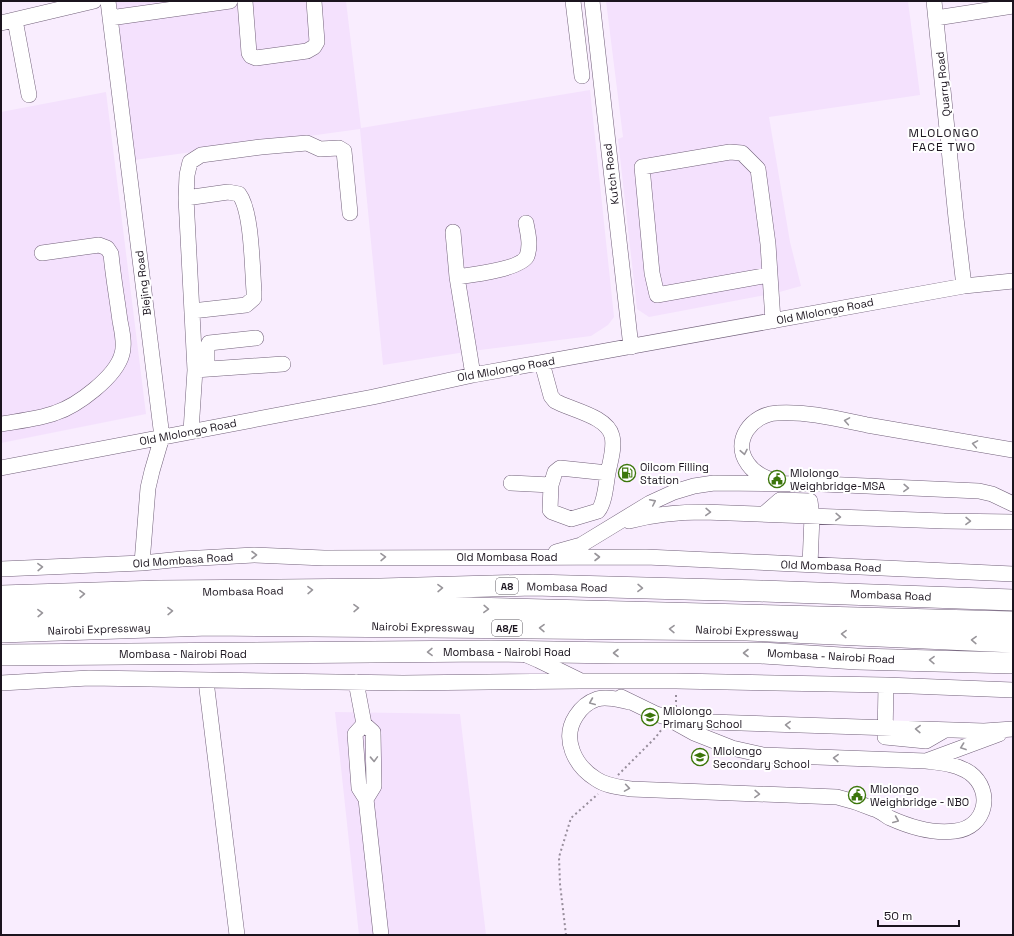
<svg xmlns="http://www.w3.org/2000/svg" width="1014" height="936" font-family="'Space Grotesk',sans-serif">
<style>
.built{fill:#f4e1fd}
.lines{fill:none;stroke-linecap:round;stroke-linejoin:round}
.minor-casing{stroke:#72617a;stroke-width:16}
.highway-casing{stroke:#72617a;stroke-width:22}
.path{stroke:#978d9b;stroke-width:2;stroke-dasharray:2 3;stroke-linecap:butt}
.minor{stroke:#fff;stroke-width:15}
.highway{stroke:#fff;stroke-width:21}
.oneway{stroke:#98959a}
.labels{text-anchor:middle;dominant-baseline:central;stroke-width:4;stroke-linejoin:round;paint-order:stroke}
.shield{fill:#fff;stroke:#5f5a62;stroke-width:1}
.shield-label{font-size:10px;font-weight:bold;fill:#1b141e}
.street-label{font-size:11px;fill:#1b141e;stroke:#fff}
.poi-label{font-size:11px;fill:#1b141e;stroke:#fff;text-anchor:start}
.neighbourhood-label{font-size:12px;letter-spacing:1px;fill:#1b141e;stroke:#fff}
</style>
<rect width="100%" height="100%" fill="#f9edfe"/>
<path class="built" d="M116,1h230l15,127 229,-38 24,227 -6,8 -17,11 -119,15 -89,14 -23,-236 -226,31z
M606,1h302l12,94 -151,22 21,125 11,44 -25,7 -127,24 -12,-8 -19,-170 5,-2z
M106,92l40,322 -145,29v-331z
M335,712l125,2 26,221h-127z"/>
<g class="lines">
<g class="minor-casing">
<path id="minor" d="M108,1l54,436 -10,34 -4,17 -6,75
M245,1l4,52 2,3 5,2 51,-7 7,-4 3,-5 -3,-41
M573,1l9,75
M592,1l39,346
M934,1l22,217 8,68
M110,18l120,-17
M936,18l77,-12
M15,20l14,75
M1,23l93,-22
M186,198l42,-6 11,2c13,17 13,73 15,97v7l-8,7 -54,6
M453,232l4,45 16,98
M769,275l-112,20 -5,-22 -10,-106 88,-15 12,1 16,16 10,75 5,77
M457,277c14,-2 64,-8 70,-21 4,-11 1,-22 -1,-33
M207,369v-22l2,-4 47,-5
M195,370l88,-6
M1,424c17,-3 38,-5 54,-11 22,-7 61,-36 67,-59 3,-10 0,-23 -2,-33 -3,-23 -7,-45 -9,-67l-4,-6 -8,-3 -57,8
M191,431l4,-61 -9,-172 1,-23 3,-13 11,-7 60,-8 46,-4 13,6 19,-1 5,3 6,62
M1,468l372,-71 100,-22 491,-89 49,-5
M775,481c-10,-3 -21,-8 -27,-17 -17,-23 4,-50 29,-51 30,-2 61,6 90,12 49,8 97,17 146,25
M511,483l40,2 -1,25 2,2 19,7 27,-8c7,-8 8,-28 10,-38 2,-11 7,-26 4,-37 -5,-20 -41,-26 -57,-35l-4,-5 -9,-33
M551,485l4,-13 5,-4 48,5
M764,514l16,-14 30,1 2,15 -2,49
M629,521c26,-7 49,-9 75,-9l240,9 69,1
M556,552l25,-7 69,-42 24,-11 20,-6 20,-3 108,1 157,7 13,3 21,10
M1,569l141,-6 40,-4 72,-4 70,3 322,-1 367,17
M524,654l14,6 41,20
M206,681l31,254
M356,682l8,42 9,8 1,54 -8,13
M1,683l88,-5 314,5 178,-2h95l210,4 127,5
M886,685l-1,52 41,4 19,-11
M621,697l35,17 23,7 305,10 29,-2
M630,702c-11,-2 -22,-6 -33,-3 -9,3 -16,9 -21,17 -15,23 -1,50 20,63 10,7 23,8 35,10l206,8c13,3 25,7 37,12 6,2 11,6 16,9 20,9 44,16 65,13 31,-3 39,-40 15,-58 -13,-9 -29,-10 -44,-12
M676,723l18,10 38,15 31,7 163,6 73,-27
M364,724l-9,10 4,54 7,11 15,136"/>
</g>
<g class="highway-casing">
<path id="highway" d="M1,596l158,-5 222,-2 152,-4 227,6 253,9
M1,615l95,-3 336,-5 581,15
M1,632l208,-7 538,5 266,12
M1,655l490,-4 125,2h145l96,6 156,4"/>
</g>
<path class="path" d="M676,707v-14
M618,775l38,-38 6,-8
M566,935l-6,-51 -1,-27 12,-39 27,-24"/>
<use href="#minor" class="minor"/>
<use href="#highway" class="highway"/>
</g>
<defs><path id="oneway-chevron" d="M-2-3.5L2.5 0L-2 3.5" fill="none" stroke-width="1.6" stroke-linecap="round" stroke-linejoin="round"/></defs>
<g class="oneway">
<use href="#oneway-chevron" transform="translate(847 421) rotate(-170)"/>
<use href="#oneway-chevron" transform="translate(975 444) rotate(-170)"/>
<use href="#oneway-chevron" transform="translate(744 452) rotate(79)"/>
<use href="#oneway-chevron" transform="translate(906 488) rotate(2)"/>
<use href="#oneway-chevron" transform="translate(653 502) rotate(-26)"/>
<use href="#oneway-chevron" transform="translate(708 512) rotate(2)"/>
<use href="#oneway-chevron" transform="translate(838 517) rotate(2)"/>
<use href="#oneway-chevron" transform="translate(968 521) rotate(1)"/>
<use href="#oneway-chevron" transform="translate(254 555)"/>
<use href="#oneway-chevron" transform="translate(383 557) rotate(-1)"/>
<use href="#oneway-chevron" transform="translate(597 557)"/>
<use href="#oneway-chevron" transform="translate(40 567) rotate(-2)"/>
<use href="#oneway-chevron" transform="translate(440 588) rotate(-1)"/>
<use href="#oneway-chevron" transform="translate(640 588) rotate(1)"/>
<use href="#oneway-chevron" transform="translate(310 590) rotate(-1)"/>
<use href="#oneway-chevron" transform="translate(82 594) rotate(-2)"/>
<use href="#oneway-chevron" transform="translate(356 608) rotate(-1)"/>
<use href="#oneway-chevron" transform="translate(486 609) rotate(2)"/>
<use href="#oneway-chevron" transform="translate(170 611) rotate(-1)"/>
<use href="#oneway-chevron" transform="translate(40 613) rotate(-2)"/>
<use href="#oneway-chevron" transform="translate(542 628) rotate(-179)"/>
<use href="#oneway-chevron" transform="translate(672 629) rotate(-179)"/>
<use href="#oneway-chevron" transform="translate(844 634) rotate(-178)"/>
<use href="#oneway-chevron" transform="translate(974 640) rotate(-178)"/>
<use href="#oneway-chevron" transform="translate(430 652) rotate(179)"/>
<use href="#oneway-chevron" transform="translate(616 653) rotate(-180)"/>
<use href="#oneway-chevron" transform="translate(746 653) rotate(180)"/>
<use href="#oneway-chevron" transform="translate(932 660) rotate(-179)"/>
<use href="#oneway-chevron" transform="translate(592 702) rotate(157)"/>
<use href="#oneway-chevron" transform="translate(788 725) rotate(-178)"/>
<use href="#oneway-chevron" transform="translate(918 729) rotate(-178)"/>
<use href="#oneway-chevron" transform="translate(963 747) rotate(160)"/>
<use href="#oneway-chevron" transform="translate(836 758) rotate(-178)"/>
<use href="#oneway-chevron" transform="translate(374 759) rotate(88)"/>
<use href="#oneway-chevron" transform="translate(627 788) rotate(9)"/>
<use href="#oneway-chevron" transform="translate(757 794) rotate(2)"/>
<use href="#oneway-chevron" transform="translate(896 820) rotate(23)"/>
</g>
<defs>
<g id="fuel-ring" transform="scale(0.9)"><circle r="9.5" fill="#fff" stroke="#3c760b" stroke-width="1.5"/><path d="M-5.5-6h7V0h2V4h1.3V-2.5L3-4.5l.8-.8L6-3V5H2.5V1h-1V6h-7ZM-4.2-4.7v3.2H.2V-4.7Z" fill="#3c760b"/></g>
<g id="civic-ring" transform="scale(0.9)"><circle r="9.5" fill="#fff" stroke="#3c760b" stroke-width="1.5"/><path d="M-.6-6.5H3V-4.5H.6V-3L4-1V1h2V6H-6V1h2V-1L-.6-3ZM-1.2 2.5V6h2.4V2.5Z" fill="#3c760b"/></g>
<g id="school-ring" transform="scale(0.9)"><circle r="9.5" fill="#fff" stroke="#3c760b" stroke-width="1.5"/><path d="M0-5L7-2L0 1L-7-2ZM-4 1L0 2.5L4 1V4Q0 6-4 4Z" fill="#3c760b"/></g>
</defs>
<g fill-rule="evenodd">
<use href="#fuel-ring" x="627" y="473"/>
<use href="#civic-ring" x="777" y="479"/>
<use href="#school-ring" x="650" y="717"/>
<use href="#school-ring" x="700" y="757"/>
<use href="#civic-ring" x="857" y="795"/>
</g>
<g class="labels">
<g class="shield">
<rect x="496" y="578" width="22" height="16" rx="3"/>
<rect x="492" y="620" width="30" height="16" rx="3"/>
</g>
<g class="shield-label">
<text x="507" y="586">A8</text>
<text x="507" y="628">A8/E</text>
</g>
<g class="street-label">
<text transform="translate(943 84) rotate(-96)">Quarry Road</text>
<text transform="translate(611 174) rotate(-97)">Kutch Road</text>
<text transform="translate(143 283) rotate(-97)">Biejing Road</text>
<text transform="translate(825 311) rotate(-11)">Old Mlolongo Road</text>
<text transform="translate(506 369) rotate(-10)">Old Mlolongo Road</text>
<text transform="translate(188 432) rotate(-11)">Old Mlolongo Road</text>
<text x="507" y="557">Old Mombasa Road</text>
<text transform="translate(183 560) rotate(-4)">Old Mombasa Road</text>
<text transform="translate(831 566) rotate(2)">Old Mombasa Road</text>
<text transform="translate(567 587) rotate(1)">Mombasa Road</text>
<text transform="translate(243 591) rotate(-1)">Mombasa Road</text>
<text transform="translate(891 595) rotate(2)">Mombasa Road</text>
<text transform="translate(423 627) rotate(1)">Nairobi Expressway</text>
<text transform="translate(99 629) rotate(-2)">Nairobi Expressway</text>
<text transform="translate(747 631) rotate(2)">Nairobi Expressway</text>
<text x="507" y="652">Mombasa - Nairobi Road</text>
<text x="183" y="654">Mombasa - Nairobi Road</text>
<text transform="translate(831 656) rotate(3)">Mombasa - Nairobi Road</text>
</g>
<g class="poi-label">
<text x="640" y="467">Oilcom Filling<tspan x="640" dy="13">Station</tspan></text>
<text x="790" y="473">Mlolongo<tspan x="790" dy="13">Weighbridge-MSA</tspan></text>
<text x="663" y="711">Mlolongo<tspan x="663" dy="13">Primary School</tspan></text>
<text x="713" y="751">Mlolongo<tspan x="713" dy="13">Secondary School</tspan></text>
<text x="870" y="789">Mlolongo<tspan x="870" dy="13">Weighbridge - NBO</tspan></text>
</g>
<g class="neighbourhood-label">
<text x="944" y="133">MLOLONGO<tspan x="944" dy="14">FACE TWO</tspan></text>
</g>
</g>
<rect width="1014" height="936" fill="none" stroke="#1b141e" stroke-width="4"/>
<path d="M878 920v6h81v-6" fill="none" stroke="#1b141e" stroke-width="2"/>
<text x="884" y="920" font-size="12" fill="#1b141e" stroke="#ffffff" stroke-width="3" paint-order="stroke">50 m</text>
</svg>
